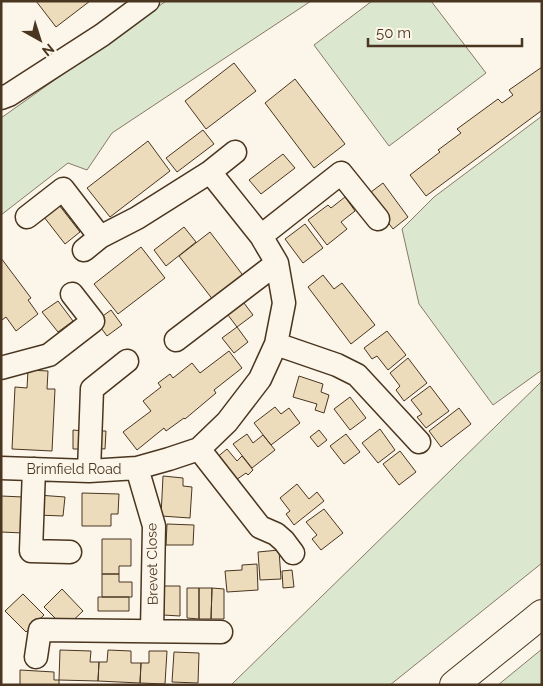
<svg xmlns="http://www.w3.org/2000/svg" width="543" height="686" font-family="Raleway,sans-serif">
<style>
.green{fill:#dce7d0;stroke:#887966}
.building{fill:#ecdcbc;stroke:#4a3520}
.lines{fill:none;stroke-linecap:round;stroke-linejoin:round}
.minor-casing{stroke:#4a3520;stroke-width:25}
.major-casing{stroke:#4a3520;stroke-width:30}
.minor{stroke:#fbf6e9;stroke-width:22}
.major{stroke:#fbf6e9;stroke-width:28}
.labels{text-anchor:middle;dominant-baseline:central;stroke-width:4;stroke-linejoin:round;paint-order:stroke}
.street-label{font-size:14px;fill:#4a3520;stroke:#fbf6e9}
</style>
<rect width="100%" height="100%" fill="#fbf6e9"/>
<path class="green" d="M166,1h145l-199,132 -25,37 -19,-7 -67,52v-97z
M372,1h59l55,72 -97,73 -75,-101z
M542,116v254l-49,35 -74,-101 -17,-75 32,-32z
M542,381v182l-152,122h-159z
M542,649v36h-44z"/>
<path class="building" d="M36,1h54l-34,26z
M234,63l22,28 -50,38 -21,-28z
M542,67v46l-1,-2 -115,85 -16,-21 30,-23 -2,-2 23,-17 -4,-4 41,-30 4,4 11,-8 -4,-5z
M295,79l50,65 -31,24 -49,-65z
M203,130l11,14 -37,28 -11,-14z
M148,141l22,30 -60,46 -23,-29z
M283,154l12,14 -34,26 -12,-14z
M383,183l25,34 -15,12 -26,-34z
M345,197l10,14 -14,11 6,7 -20,16 -19,-25 20,-15 3,3z
M59,205l21,27 -15,12 -21,-27z
M305,224l18,24 -20,15 -18,-24z
M184,227l12,15 -30,24 -12,-16z
M210,232l35,46 -28,27 -38,-49z
M141,247l24,31 -47,36 -24,-30z
M1,258l30,40 -3,2 10,14 -22,17 -10,-14 -4,3 -1,-1z
M323,275l11,14 8,-6 33,42 -24,19 -43,-57z
M241,299l12,16 -16,12 -12,-16z
M58,301l15,20 -15,11 -16,-20z
M111,310l11,15 -15,11 -11,-15z
M237,327l11,15 -14,11 -12,-15z
M387,331l19,24 -18,15 -11,-14 -5,3 -8,-11z
M229,351l13,17 -28,22 2,3 -31,26 -1,-1 -18,13 -2,-3 -27,22 -14,-18 28,-21 -8,-10 18,-14 -3,-4 12,-9 3,4 19,-15 8,10z
M408,358l19,25 -23,18 -8,-11 4,-4 -10,-13z
M28,370l20,1 -1,18h8l-3,62 -40,-2 3,-62 12,1z
M299,376l24,8 -2,8 8,3 -5,18 -9,-3 2,-6 -24,-7z
M430,386l19,25 -23,17 -9,-11 5,-3 -11,-14z
M350,397l16,21 -16,12 -16,-21z
M275,407l6,7 8,-6 11,15 -29,22 -17,-22z
M459,408l12,16 -30,23 -12,-16z
M380,429l15,21 -17,13 -16,-20z
M73,430l11,1 -1,18h-10z
M319,430l8,10 -9,7 -8,-10z
M94,431h12l-1,18 -11,-1z
M247,434l6,9 10,-8 12,15 -23,18 -19,-24z
M346,434l14,18 -16,12 -14,-18z
M227,449l10,12 5,-5 11,14 -5,5 -2,-2 -13,9 -18,-23z
M400,451l16,21 -17,13 -16,-21z
M163,476l20,2v8l9,1 -2,31 -29,-2z
M297,484l12,15 8,-7 7,9 -30,24 -8,-11 4,-3 -10,-13z
M82,493l37,1 -1,20h-7v12h-29z
M38,495l27,2 -2,19 -26,-1z
M1,496l22,1v36l-22,-1z
M324,509l19,24 -22,17 -9,-11 5,-4 -11,-13z
M167,524l27,1 -1,20h-27z
M102,539h29v27h-12v8h-17z
M279,550l2,29 -21,1 -2,-28z
M257,564l1,26 -31,2 -2,-21 17,-1v-5z
M292,570l2,17 -11,1 -1,-17z
M102,574h17v8h13v15h-30z
M163,586h17v30l-17,-1z
M187,588h12v31l-12,-1z
M199,588h13l-1,31h-12z
M212,588l12,1v30h-13z
M62,589l21,22 -18,17 -21,-21z
M23,594l21,21 -18,17 -21,-21z
M98,597h31v14h-31z
M60,650l31,1 -1,11h9l-1,19 -39,-1z
M108,650l23,1v12h10l-1,20 -42,-2 1,-19h8z
M149,651h18l-2,33 -25,-1 1,-20h8z
M174,652l25,1 -1,30 -26,-1z
M20,670l34,2v8h5v5h-39z"/>
<g class="lines">
<g class="minor-casing">
<path id="minor" d="M1,98l8,-3 93,-60 46,-34
M210,172l25,-20
M27,217l36,-28 37,48
M261,236l80,-63 37,46
M176,340l101,-77
M276,344l61,21 20,10 62,67
M1,368l48,-13 44,-34 -21,-27
M199,449l61,78 16,7 8,7 9,12
M1,468l88,3 48,-3 32,-9 30,-10 28,-27 33,-43 16,-35 8,-41 -7,-40 -16,-27 -51,-64 -73,46 -37,19 -16,13
M137,468l17,58 -2,105
M34,469l-3,82 39,1
M89,471l3,-82 35,-28
M36,657l4,-27 181,2"/>
</g>
<g class="major-casing">
<path id="major" d="M454,685l88,-71"/>
</g>
<use href="#minor" class="minor"/>
<use href="#major" class="major"/>
</g>
<g class="labels">
<g class="street-label">
<text x="74" y="469">Brimfield Road</text>
<text transform="translate(152 564) rotate(-91)">Brevet Close</text>
</g>
</g>
<rect width="543" height="686" fill="none" stroke="#4a3520" stroke-width="5"/>
<g transform="translate(40 40) rotate(141)" stroke="#fbf6e9" stroke-width="4" paint-order="stroke">
<path d="M0-4L9 19L0 12L-9 19Z" fill="#4a3520"/>
<text y="-8" font-size="14" font-weight="bold" text-anchor="middle" fill="#4a3520">N</text>
</g>
<path d="M368 38v8h154v-8" fill="none" stroke="#4a3520" stroke-width="2.5"/>
<text x="376" y="38" font-size="15" fill="#4a3520" stroke="#fbf6e9" stroke-width="4" paint-order="stroke">50 m</text>
</svg>
